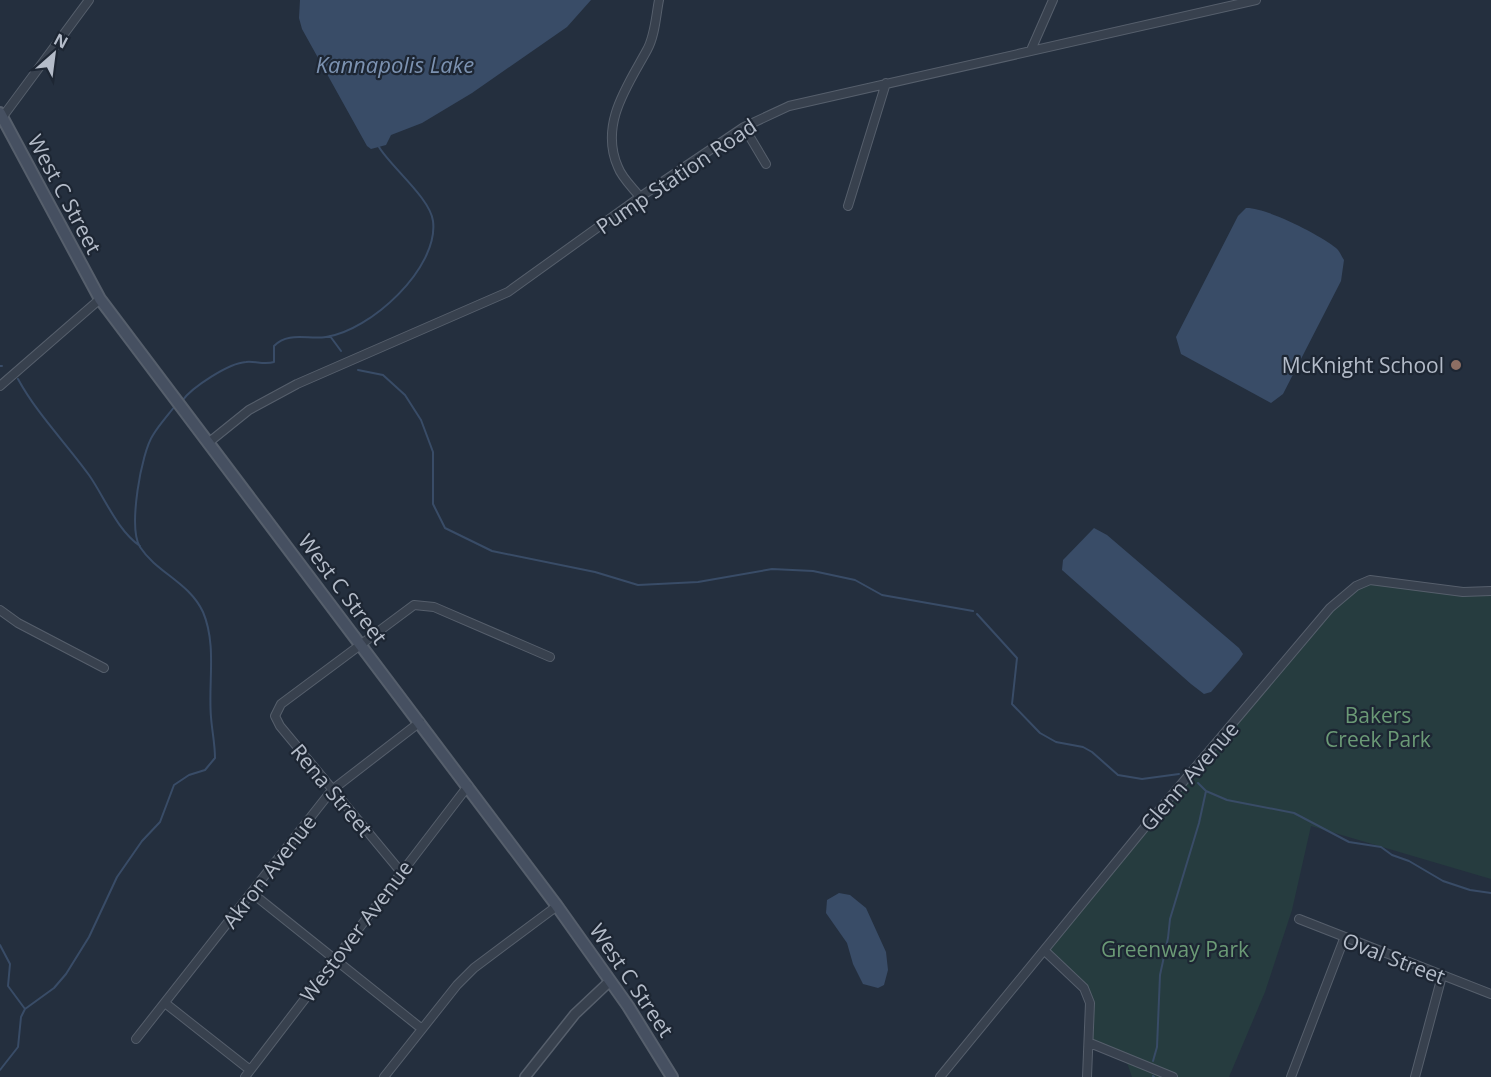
<svg xmlns="http://www.w3.org/2000/svg" width="1491" height="1077" font-family="'Open Sans',sans-serif">
<style>
.green{fill:#263c3f}
.water{fill:#394c67}
.lines{fill:none;stroke-linecap:round;stroke-linejoin:round}
.stream{stroke:#394c67;stroke-width:2}
.minor-casing{stroke:#565f6c;stroke-width:10}
.tertiary-casing{stroke:#565f6c;stroke-width:12}
.secondary-casing{stroke:#565f6c;stroke-width:14}
.minor{stroke:#38414e;stroke-width:8}
.tertiary{stroke:#38414e;stroke-width:9}
.secondary{stroke:#465061;stroke-width:10}
.education-dot{fill:#8d6e63;stroke:#1d2633;stroke-width:2}
.labels{text-anchor:middle;dominant-baseline:central;stroke-width:4.5;stroke-linejoin:round;paint-order:stroke}
.street-label{font-size:21px;fill:#b4bcc9;stroke:#1d2633}
.poi-label{font-size:21px;fill:#b4bcc9;stroke:#1d2633;text-anchor:end}
.park-label{font-size:21px;fill:#6b9a76;stroke:#1d2633}
.water-label{font-size:22px;font-style:italic;fill:#7c92b1;stroke:#1d2633}
</style>
<rect width="100%" height="100%" fill="#242f3e"/>
<path class="green" d="M1370,580l121,11v288l-180,-53 -19,84 -27,82 -36,85h-97l-7,-20 -35,-14c2,-55 -7,-56 -44,-91l284,-344z"/>
<path class="water" d="M300,0h291l-24,27 -95,66 -50,30 -31,12 -5,10 -15,4 -4,-3 -65,-117 -3,-11z
M1246,208c19,-1 75,27 90,40 4,3 5,8 8,12l-3,21 -58,113 -12,9 -90,-49 -5,-17 62,-121z
M1094,528l13,7 132,113 4,6 -4,6 -28,32 -7,2 -13,-10 -129,-114 1,-10z
M839,893l11,2 16,13 20,44 2,18 -4,15 -6,3 -15,-4 -10,-20 -6,-21 -21,-30 1,-13z"/>
<g class="lines">
<path class="stream" d="M330,336l11,15
M0,366h2
M358,370l25,5 22,20 16,25 12,32v52l12,24 47,23 103,21 43,13 60,-3 74,-13 41,2 42,9 27,15 91,16
M18,379c19,35 48,64 71,96 16,23 28,55 51,71
M182,401c10,-14 47,-38 64,-39 10,-1 18,3 28,0v-16c14,-15 35,-6 52,-9 44,-6 113,-69 107,-116 -3,-23 -42,-54 -54,-74
M977,614l40,44 -5,46 28,29 16,9 27,5 9,5 26,23 24,4 37,-5
M1198,783l8,8 21,9 67,13 55,29 32,5 11,8 17,6 34,20 27,9 21,3
M0,945l10,19 -2,22 17,23
M1153,1061l4,-14 3,-72 8,-37 2,-19 29,-96 7,-32
M0,1070l18,-23 3,-30 4,-8 29,-21 12,-14 23,-37 28,-60 25,-36 18,-19 14,-37 15,-10 16,-5 10,-12c0,-14 -3,-27 -4,-41 -3,-34 6,-72 -8,-105 -14,-30 -46,-39 -63,-65 -12,-19 1,-94 13,-112 6,-10 15,-20 22,-29
M1153,1076l1,1"/>
<g class="minor-casing">
<path id="minor" d="M1031,50l22,-50
M1,119l88,-119
M744,127l22,37
M640,197c-7,-9 -18,-19 -22,-30 -19,-43 10,-82 29,-117 8,-14 9,-35 12,-50
M848,206l38,-123
M0,386l100,-87
M208,443l41,-33 48,-26 211,-92 132,-95 104,-70 45,-21 467,-106
M0,610l18,13 86,45
M401,872l-121,-146 -5,-10 6,-12 133,-99 20,2 116,50
M252,893l170,136
M1299,919l192,75
M1046,952l38,36 6,15 -3,74
M165,1003l85,67
M136,1039l196,-249 88,-68
M1090,1043l83,34
M245,1077l223,-291
M384,1077l73,-92 17,-17 83,-62
M940,1077l205,-250 185,-219 26,-22 14,-6 93,12 28,-1
M1291,1077l53,-138
M1415,1077l27,-101"/>
</g>
<g class="tertiary-casing">
<path id="tertiary" d="M525,1077l50,-63 35,-33"/>
</g>
<g class="secondary-casing">
<path id="secondary" d="M0,113l100,186 457,607 71,100 44,71"/>
</g>
<use href="#minor" class="minor"/>
<use href="#tertiary" class="tertiary"/>
<use href="#secondary" class="secondary"/>
</g>
<circle class="education-dot" cx="1456" cy="365" r="6"/>
<g class="labels">
<g class="street-label">
<text transform="translate(676 176) rotate(-34)">Pump Station Road</text>
<text transform="translate(65 194) rotate(62)">West C Street</text>
<text transform="translate(343 589) rotate(53)">West C Street</text>
<text transform="translate(1189 776) rotate(-49)">Glenn Avenue</text>
<text transform="translate(332 790) rotate(50)">Rena Street</text>
<text transform="translate(269 871) rotate(-52)">Akron Avenue</text>
<text transform="translate(356 931) rotate(-53)">Westover Avenue</text>
<text transform="translate(1394 958) rotate(21)">Oval Street</text>
<text transform="translate(632 980) rotate(56)">West C Street</text>
</g>
<g class="poi-label">
<text x="1444" y="365">McKnight School</text>
</g>
<g class="park-label">
<text x="1378" y="715">Bakers<tspan x="1378" dy="24">Creek Park</tspan></text>
<text x="1175" y="949">Greenway Park</text>
</g>
<g class="water-label">
<text x="395" y="64">Kannapolis Lake</text>
</g>
</g>
<g transform="translate(54 54) rotate(28)" stroke="#1d2633" stroke-width="4.5" paint-order="stroke">
<path d="M0-4.5L10 22L0 15L-10 22Z" fill="#b4bcc9"/>
<text y="-9" font-size="16" font-weight="bold" text-anchor="middle" fill="#b4bcc9">N</text>
</g>
</svg>
